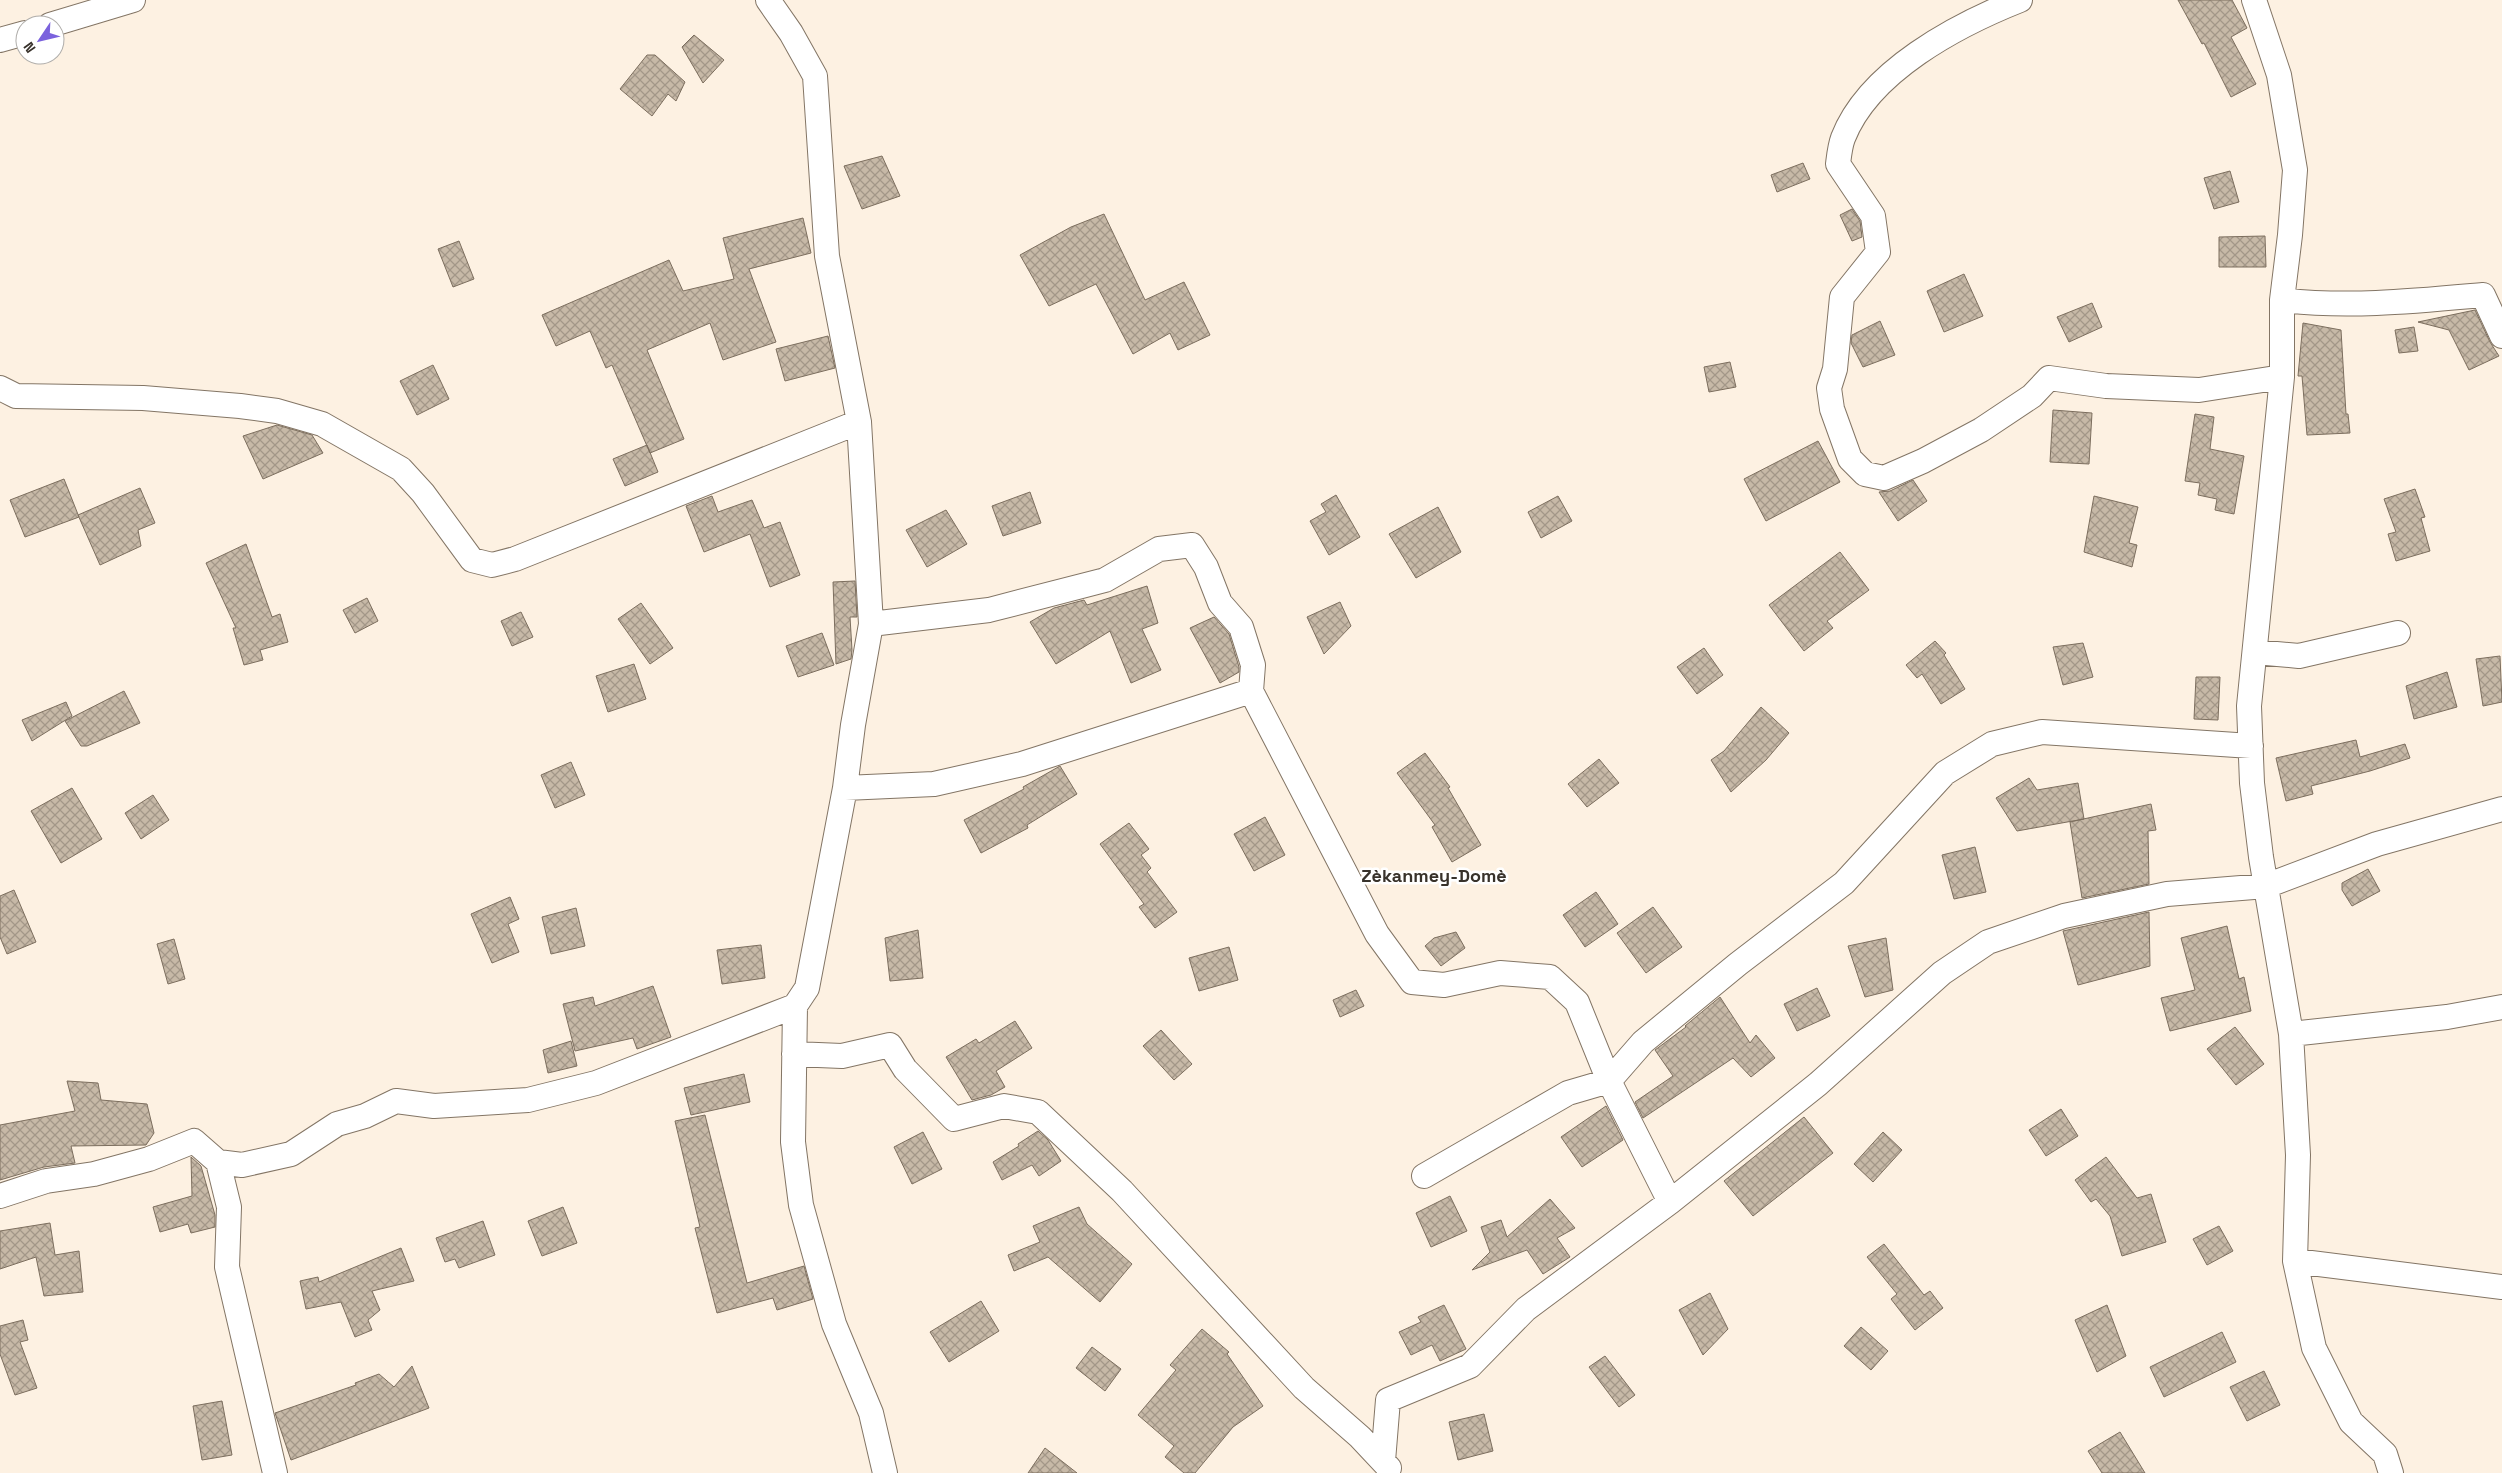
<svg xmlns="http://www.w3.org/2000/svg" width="2502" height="1473" font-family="'Space Grotesk',sans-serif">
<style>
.building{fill:url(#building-cross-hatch);stroke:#7c6e5e}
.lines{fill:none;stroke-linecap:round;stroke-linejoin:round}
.street-casing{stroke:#837565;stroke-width:26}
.street{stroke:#fff;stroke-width:24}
.labels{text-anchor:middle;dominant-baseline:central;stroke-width:5;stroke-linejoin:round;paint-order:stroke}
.quarter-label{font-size:18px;font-weight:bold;fill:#38322b;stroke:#fff}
</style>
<defs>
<pattern id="building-cross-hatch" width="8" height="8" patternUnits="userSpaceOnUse" patternTransform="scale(1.25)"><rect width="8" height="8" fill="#c7b9a7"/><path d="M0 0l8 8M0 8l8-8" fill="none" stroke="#a39788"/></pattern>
</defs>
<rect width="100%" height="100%" fill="#fdf1e2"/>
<path class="building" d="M2178,0h54l15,28 -16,9 25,47 -25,13 -27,-54 -2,1z
M694,35l30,25 -21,23 -21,-36z
M647,55h8l30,27 -9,19 -8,-7 -16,22 -32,-27z
M882,156l18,40 -38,13 -18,-43z
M1803,163l7,16 -33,13 -6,-17z
M2230,171l9,31 -25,7 -10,-31z
M1852,209l8,12 2,16 -10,4 -12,-26z
M1104,214l41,86 39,-18 26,53 -32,15 -8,-17 -37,21 -37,-70 -47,22 -29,-51 51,-28z
M803,218l8,35 -62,16 27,73 -53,18 -13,-37 -63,27 37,89 -34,14 -38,-88 -6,3 -16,-37 -34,15 -14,-31 127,-55 14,31 51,-12 -11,-41z
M2265,236l1,31h-47v-30z
M459,241l15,38 -21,8 -15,-38z
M1964,274l19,42 -39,16 -17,-41z
M2092,303l10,24 -33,15 -12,-25z
M2475,310l15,32 9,14 -30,14 -20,-40 -31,-8z
M1880,321l15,34 -32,12 -12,-24 1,-8z
M2303,323l38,7 5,84h2l2,19 -43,2 -5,-59h-4z
M2414,327l4,24 -19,2 -4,-23z
M828,336l7,32 -50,13 -9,-32z
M1730,362l6,25 -27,5 -5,-25z
M433,365l16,34 -32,16 -17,-34z
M2053,410l39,3 -3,51 -39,-2z
M2195,414l19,3 -4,32 34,7 -10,58 -19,-4 2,-11 -19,-4 2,-12 -15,-2z
M277,425l35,10 11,18 -60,26 -20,-43z
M1818,441l22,41 -74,39 -22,-42z
M647,445l11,27 -33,14 -12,-27z
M64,479l15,38 -54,20 -15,-37z
M1913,480l14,21 -29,20 -19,-29 11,-1z
M140,488l15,35 -17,7 3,16 -41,19 -22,-50z
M2415,489l10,28 -4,1 9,33 -34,10 -8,-27 8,-2 -12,-33z
M1030,492l11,31 -38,13 -11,-30z
M1336,495l24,42 -31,18 -19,-34 16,-9 -5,-8z
M712,496l6,16 34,-12 12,28 16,-6 20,53 -30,12 -20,-53 -46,18 -18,-46z
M1558,496l14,25 -31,17 -13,-26z
M2094,496l44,11 -9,36 8,2 -5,22 -48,-15z
M1438,507l23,45 -45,26 -27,-44z
M946,510l21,34 -40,23 -21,-37z
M246,544l26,73 8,-3 8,28 -28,8 3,10 -19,5 -11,-37h3l-30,-65z
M1840,552l29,38 -42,31 6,7 -29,23 -35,-46z
M855,581l2,36h-7l2,33 -1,9 -15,5 -3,-82z
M1147,586l11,37 -16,6 19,41 -30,13 -21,-52 -54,33 -26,-42 24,-14 30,-8 3,5z
M367,598l11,23 -23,12 -12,-23z
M1340,602l11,24 -27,28 -17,-37z
M641,603l32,45 -23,16 -32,-45z
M521,612l12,25 -21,9 -11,-25z
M1214,617l15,17 10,33v5l-19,11 -30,-55z
M822,633l12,32 -36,12 -12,-31z
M1935,641l11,12 -2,2 21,34 -24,15 -19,-30 -5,4 -11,-13z
M2083,643l10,34 -30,8 -10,-38z
M1704,648l19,27 -26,19 -20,-27z
M2500,656l2,46 -19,4 -7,-47z
M634,664l12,35 -38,13 -12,-36z
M2447,672l10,35 -43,12 -8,-33z
M2196,677h24l-2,43 -24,-1z
M124,691l16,32 -53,23h-6l-16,-25z
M66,702l6,14 -40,25 -10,-21z
M1761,707l28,26 -23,27 -35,32 -20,-32 13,-9z
M2356,740l4,17 45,-13 5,14 -40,13 -59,15 2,8 -27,7 -10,-43z
M1425,753l25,34 -2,1 33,57 -29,17 -20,-35 3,-2 -38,-52z
M1599,759l20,24 -32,24 -19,-23z
M571,762l14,33 -30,13 -14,-33z
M1060,766l17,28 -50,31 1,3 -47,25 -17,-33 60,-31 -1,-2z
M2029,778l8,12 41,-7 6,36 -67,12 -21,-33z
M72,788l30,51 -41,24 -30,-52z
M153,795l16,25 -28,19 -16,-26z
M2151,804l5,26 -8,1 1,53 -67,14 -12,-76z
M1265,817l20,38 -31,16 -20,-37z
M1129,823l20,26 -8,6 10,13 -4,4 30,40 -22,16 -16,-21 5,-3 -44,-60z
M1975,847l11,45 -32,7 -12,-44z
M2368,869l12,22 -28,15 -10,-16v-7z
M14,890l22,52 -29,12 -7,-17v-41z
M1596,892l22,32 -33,23 -22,-32z
M510,897l9,22 -11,5 11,28 -27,11 -21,-49z
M1653,907l29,40 -36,26 -29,-40z
M576,908l9,38 -34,8 -9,-37z
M2149,912l1,54 -72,19 -15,-54z
M2227,926l12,53 5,-2 7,34 -81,20 -9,-33 34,-8 -14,-52z
M918,930l5,48 -33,3 -5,-43z
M1456,932l9,16 -24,18 -16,-20 9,-8z
M1886,938l7,52 -28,7 -17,-51z
M174,939l11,40 -17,5 -11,-40z
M761,945l4,33 -43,6 -5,-34z
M1229,947l9,33 -39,11 -10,-33z
M653,986l18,51 -34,12 -4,-11 -58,13 -12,-47 30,-7 2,9z
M1817,988l13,28 -33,15 -13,-27z
M1356,990l8,16 -24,11 -7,-17z
M1720,997l30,46 6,-8 19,23 -24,19 -18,-19 -90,60 -8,-16 38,-26 -18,-26 31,-23 -1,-1z
M1015,1021l17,27 -36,23 9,16 -14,8 -19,5 -26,-43 30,-18 3,4z
M2235,1027l29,37 -28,21 -29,-36z
M1161,1030l31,34 -18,16 -31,-34z
M571,1041l6,25 -29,7 -5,-23z
M744,1074l6,28 -59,13 -7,-27z
M67,1081l31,2 3,17 46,4 7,29 -8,12 -75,1 4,17 -31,4 -44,13v-55l75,-14z
M1606,1106l17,34 -41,27 -21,-30z
M2061,1109l17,27 -32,20 -17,-26z
M705,1115l42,168 57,-17 9,33 -36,11 -4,-12 -56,15 -22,-85 5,-1 -25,-106z
M1804,1117l29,36 -80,63 -29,-35z
M1038,1131l10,9 13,21 -22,15 -7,-11 -30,15 -9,-18 26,-16 -1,-2z
M923,1132l19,37 -30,15 -18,-37z
M1883,1132l19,18 -29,32 -19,-18z
M191,1157l10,9 14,49v12l-24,6 -3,-9 -28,8 -7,-25 39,-11z
M2106,1157l31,41 14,-4 15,48 -44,14 -12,-40 -14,-17 -5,3 -16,-22z
M1450,1196l17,35 -36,16 -15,-34z
M1550,1199l25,29 -18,10 13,19 -27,17 -16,-24 -55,20 18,-18 -9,-25 20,-7 6,17z
M563,1207l14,36 -35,13 -14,-35z
M1079,1207l8,17 45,40 -32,38 -52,-45 -34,14 -6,-16 32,-13 -7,-16z
M483,1221l12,34 -36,13 -4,-9 -10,3 -9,-24z
M50,1223l5,32 24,-4 4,41 -39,4 -8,-39 -36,12v-38z
M2219,1226l14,25 -26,14 -14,-26z
M1884,1244l40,51 6,-4 13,17 -28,22 -24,-31 6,-5 -30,-37z
M401,1248l13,33 -42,10 8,19 -12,10 4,10 -17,7 -14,-35 -35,7 -6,-28 18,-4 1,5z
M1710,1293l18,36 -25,26 -24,-45z
M981,1301l18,30 -50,31 -19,-30z
M1444,1305l22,44 -26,12 -8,-16 -21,10 -12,-23 22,-10 -3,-5z
M2107,1305l19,51 -29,16 -22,-52z
M23,1320l5,20 -8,2 17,46 -22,7 -15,-41v-28z
M1861,1327l27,24 -17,19 -27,-24z
M1202,1329l27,23 -2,2 36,52 -30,21 -38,46h-11l-19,-16 9,-11 -36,-31 38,-45 -6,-5z
M2222,1332l14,30 -72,35 -14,-30z
M1092,1347l29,22 -16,22 -29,-23z
M1605,1356l30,39 -16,12 -30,-40z
M412,1366l17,42 -138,52 -16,-47 81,-28 -1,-2 24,-9 15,13z
M2264,1371l16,34 -33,16 -17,-34z
M222,1401l10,54 -30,5 -9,-54z
M1484,1414l9,37 -35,9 -9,-38z
M2120,1432l25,41h-43l-14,-22z
M1045,1448l32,25h-49z"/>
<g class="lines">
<g class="street-casing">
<path id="street" d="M768,0l23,33 24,43 12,180 32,166 12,202 -18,101 -8,63 -38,200 -12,18 -2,136 8,63 33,119 37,89 14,60
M2020,0c-63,25 -151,71 -177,138 -3,8 -4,18 -5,26l35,52 5,36 -36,45 -7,72 -6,19 3,21 18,50 15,15 19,4 39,-17 58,-31 51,-34 17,-18 57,8 93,4 83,-13
M2254,0l25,75 16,95 -5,65 -8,65v77l-33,329 3,77 9,74 30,177 7,121 -3,106 19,87 37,74 34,32 6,19
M50,25l83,-25
M0,40l25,-7
M2282,300c66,8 134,1 201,-5l19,41
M0,388l16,8 127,2 97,8 37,5 45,13 79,45 22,24 49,67 20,5 23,-6 344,-137
M871,624l118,-14 116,-30 54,-31 33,-4 14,22 14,36 21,24 12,38 -2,26 126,243 35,48 32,3 56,-12 50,4 27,25 32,79 61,121
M2255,652l44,4 99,-23
M845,788l89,-4 88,-20 229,-73
M2291,1034l156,-17 55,-10
M794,1054l48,2 48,-11 15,24 49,50 50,-13 34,6 84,79 182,197 56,49 29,31
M218,1162l24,3 49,-11 46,-30 28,-8 31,-15 38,5 94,-6 68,-17 199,-77
M1424,1176l144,-83 41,-12 34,-39 95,-78 106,-81 101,-110 47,-29 50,-12 209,14
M0,1196l46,-15 48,-7 55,-15 45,-18 24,21 11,45 -2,60 48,206
M2295,1261l207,26
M1383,1461l5,-61 82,-34 56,-57 144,-107 148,-118 124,-111 46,-31 76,-26 103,-22 99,-8 111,-42 125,-35"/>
</g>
<use href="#street" class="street"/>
</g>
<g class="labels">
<g class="quarter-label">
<text x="1434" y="875">Zèkanmey-Domè</text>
</g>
</g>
<g transform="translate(40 40) rotate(235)"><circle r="24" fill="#ffffff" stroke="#afadaa"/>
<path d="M0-4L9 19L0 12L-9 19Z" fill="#7b62dd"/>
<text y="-8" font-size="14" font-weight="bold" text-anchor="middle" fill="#38322b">N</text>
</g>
</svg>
